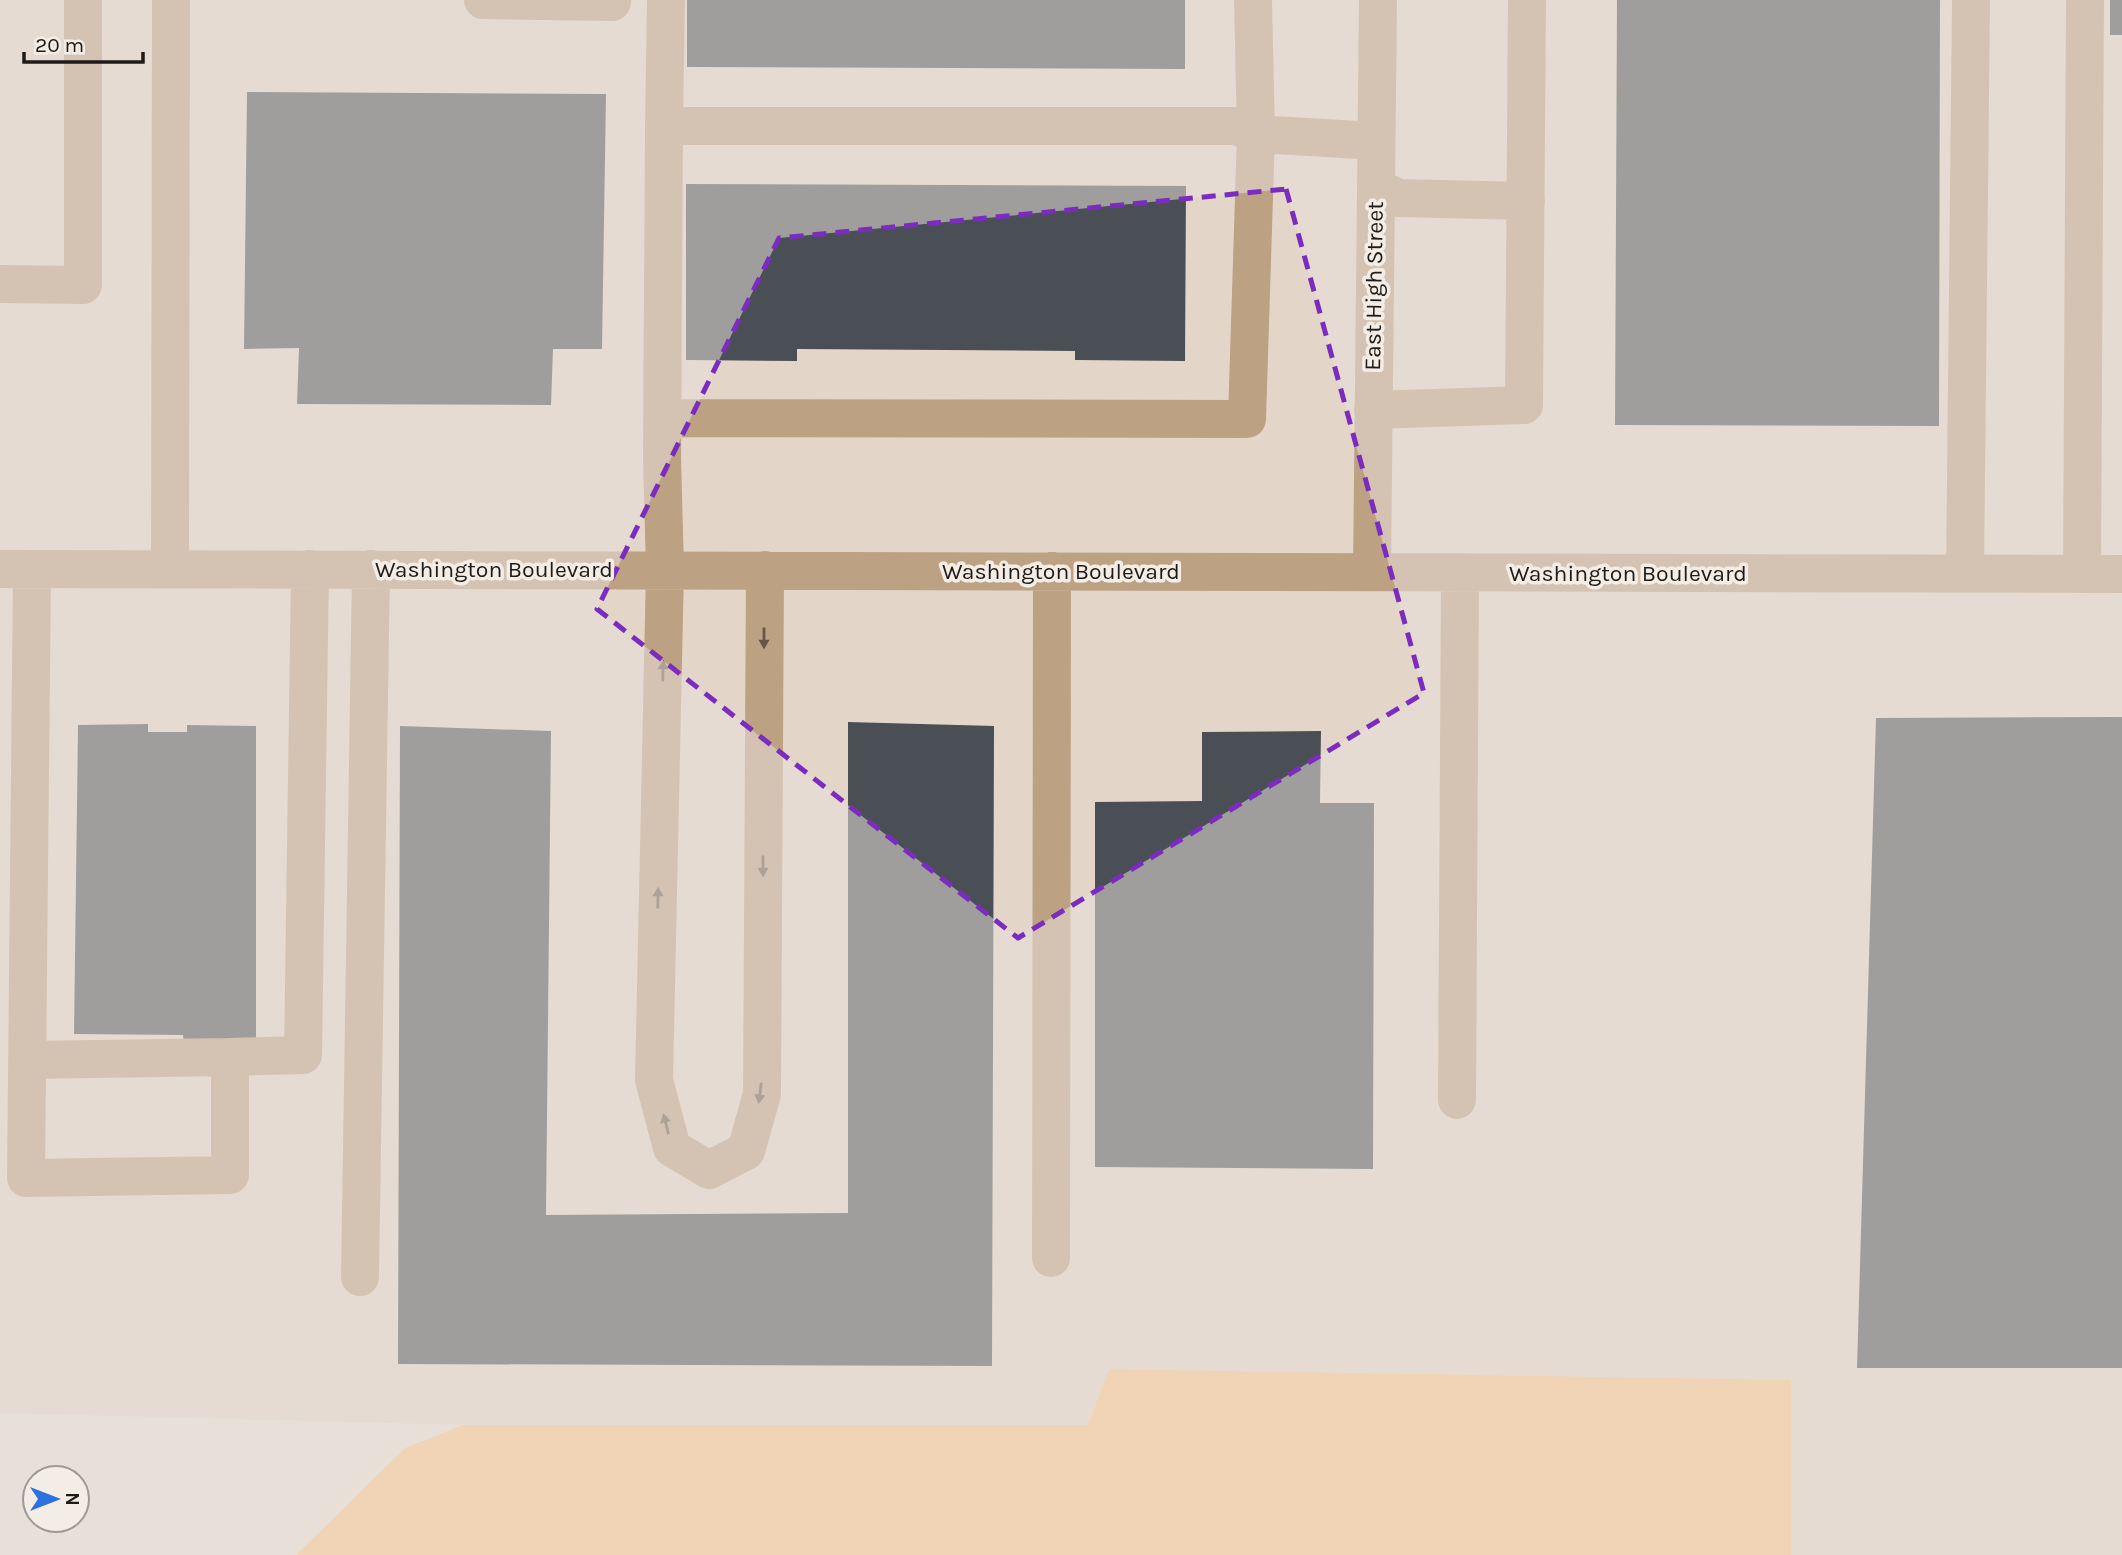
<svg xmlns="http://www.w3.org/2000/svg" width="2122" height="1555" font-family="Karla,sans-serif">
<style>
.built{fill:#e3d6c9}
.green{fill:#fac58a}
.building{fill:#4a4f55}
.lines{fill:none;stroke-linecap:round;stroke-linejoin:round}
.minor{stroke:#bda183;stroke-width:38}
.oneway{fill:#665749}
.marked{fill:none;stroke:#7b2cbf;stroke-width:5;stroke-dasharray:14 9;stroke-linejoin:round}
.labels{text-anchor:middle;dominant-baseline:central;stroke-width:7;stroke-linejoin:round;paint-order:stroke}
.street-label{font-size:23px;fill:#1e1b19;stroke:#f4ede6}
</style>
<rect width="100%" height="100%" fill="#e7e0d9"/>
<path class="built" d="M0,0h2122v1555h-331v-175l-682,-11 -21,56h-625l-463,-12z"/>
<path class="green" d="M1109,1369l682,11v175h-1495l109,-107 58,-23h625z"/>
<path class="building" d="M687,0h498v69l-498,-2z
M1617,0h323l-1,426 -324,-1z
M2110,0h12v35h-12z
M247,92l359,2 -4,255h-49l-2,56 -254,-1 2,-56 -55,1z
M686,184l500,2 -1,175 -110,-1v-9l-278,-2v12l-111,-1z
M2122,717v651h-265l19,-650z
M848,722l146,4 -2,640 -594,-2 2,-638 151,5 -5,484 302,-2z
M148,724v8h39v-7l69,1v319h-72l-1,-10 -109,-1 4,-309z
M1321,731l-1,72h54l-1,366 -278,-2v-365l107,-1v-69z"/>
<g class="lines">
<path class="minor" d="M483,0l129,2v-2
M664,126l2,-126
M1376,187l22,11 128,3
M0,284l83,1v-285
M1373,410l151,-5 3,-405
M662,418l585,1 9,-285 -3,-134
M0,569l2122,5
M170,569l1,-569
M765,570l-3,524 -16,57 -37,19 -37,-22 -18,-68 11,-511 -3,-111 2,-332h571l21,8 120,7
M1372,572l6,-572
M1965,574l6,-574
M2082,574l3,-574
M230,1057l73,-2 7,-486
M27,1060l203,-3v118l-204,3 6,-609
M1457,1100l3,-527
M1051,1258l1,-687
M360,1277l11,-708"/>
</g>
<defs><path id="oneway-solid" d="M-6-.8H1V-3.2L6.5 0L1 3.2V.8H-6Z" transform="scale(1.75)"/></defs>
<g class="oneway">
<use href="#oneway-solid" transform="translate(764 638) rotate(90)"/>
<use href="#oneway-solid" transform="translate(663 671) rotate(-89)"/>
<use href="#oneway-solid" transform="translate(763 866) rotate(90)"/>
<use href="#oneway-solid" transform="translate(658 898) rotate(-89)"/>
<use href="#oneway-solid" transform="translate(760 1093) rotate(97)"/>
<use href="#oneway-solid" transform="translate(666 1124) rotate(-104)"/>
</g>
<path d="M0 0H2122V1555H0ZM1286,189l138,504 -406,245 -421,-329 182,-371z" fill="#e7e0d9" fill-opacity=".55" fill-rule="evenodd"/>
<path class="marked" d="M1286,189l138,504 -406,245 -421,-329 182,-371z"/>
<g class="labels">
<g class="street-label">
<text transform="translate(1374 286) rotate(-89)">East High Street</text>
<text x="494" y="569">Washington Boulevard</text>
<text x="1061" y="571">Washington Boulevard</text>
<text x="1628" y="573">Washington Boulevard</text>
</g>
</g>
<g transform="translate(56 1499) rotate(90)"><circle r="33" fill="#f4ede6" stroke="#9e9994" stroke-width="2"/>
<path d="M0-5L12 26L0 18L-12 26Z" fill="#2c71dd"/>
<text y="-10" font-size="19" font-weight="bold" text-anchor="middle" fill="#1e1b19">N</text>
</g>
<path d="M24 52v10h119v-10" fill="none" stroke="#1e1b19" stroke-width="3.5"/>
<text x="35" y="52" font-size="21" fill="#1e1b19" stroke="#f4ede6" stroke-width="5" paint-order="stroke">20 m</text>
</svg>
